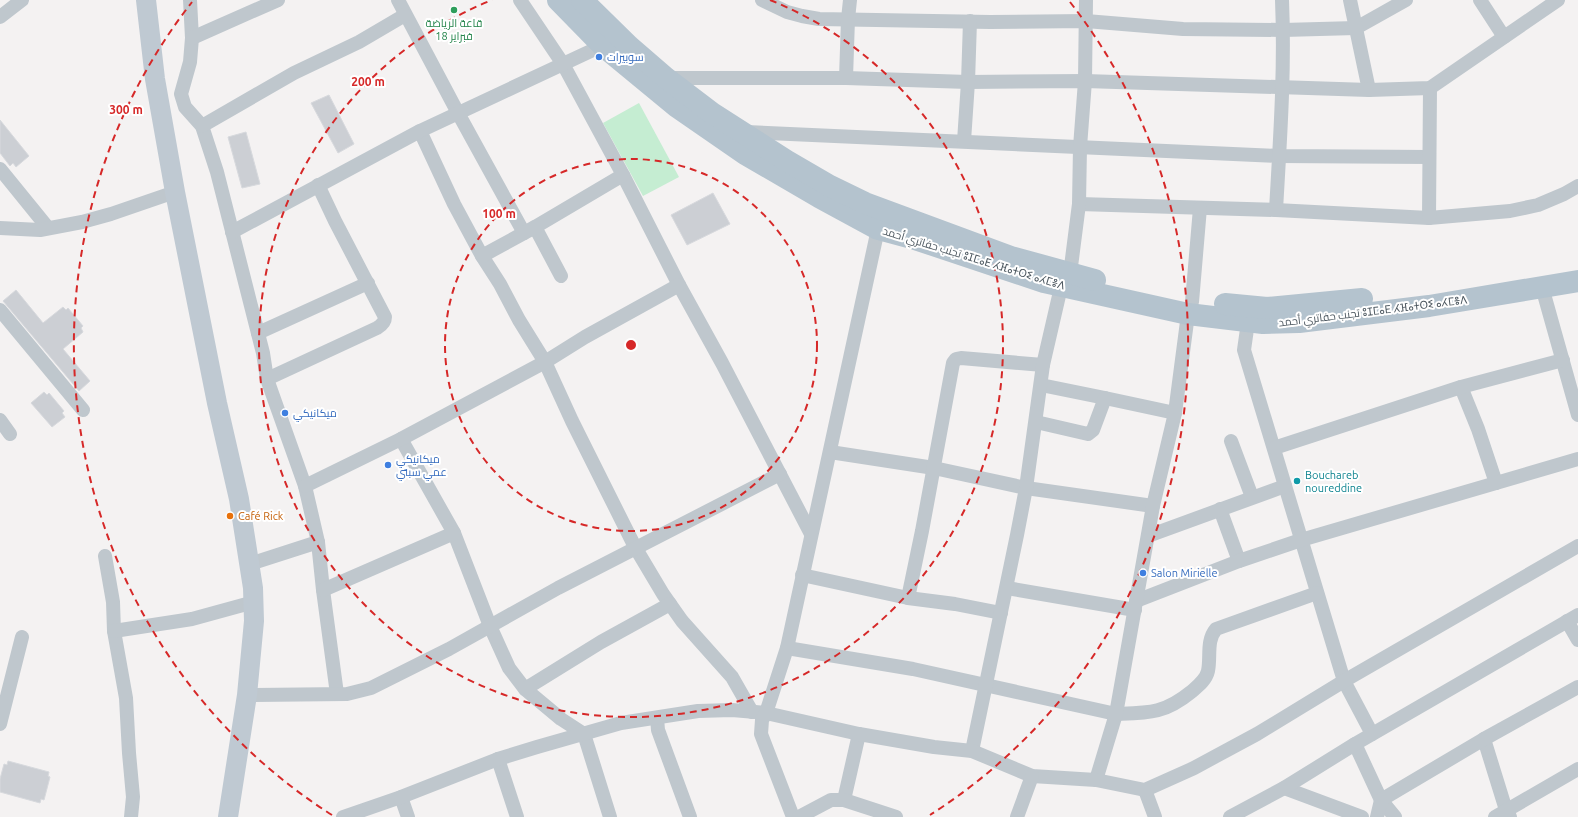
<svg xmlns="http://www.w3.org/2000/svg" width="1578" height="817" font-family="Ubuntu,Cairo,'Noto Sans Tifinagh',sans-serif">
<rect width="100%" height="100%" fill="#f4f2f2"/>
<!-- green -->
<path fill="#c5edd2" d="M639,103L679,177L643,196L603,123Z"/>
<!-- building -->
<g fill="#cccfd4" stroke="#d7d9dd">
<path d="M329,95L354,144L338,153L311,103Z"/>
<path d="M0,120L29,156L16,167L13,163L10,166L0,153Z"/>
<path d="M246,132L260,184L242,188L228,137Z"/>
<path d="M713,193L730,224L687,245L671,215Z"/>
<path d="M16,290L43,323L63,307L66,310L68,308L83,326L81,328L83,332L63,349L90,381L79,391L3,301Z"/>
<path d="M44,392L47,395L49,393L64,411L62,413L65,417L52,427L31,403Z"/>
<path d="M8,761L49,772L48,776L50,777L44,800L41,799L40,803L0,792V779L4,764L7,765Z"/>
</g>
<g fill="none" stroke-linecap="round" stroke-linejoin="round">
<!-- street -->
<g stroke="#bfc7cd" stroke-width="14">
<path d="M190,0L192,38L190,62L181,94L185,107L202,126L217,172L263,353L267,379L305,486L318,542L323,590L337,694"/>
<path d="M398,0L458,113L524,233"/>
<path d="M520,0L563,64L623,175L679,285L722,363L811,534"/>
<path d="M762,0L787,12L802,16L819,19L990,22L1086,21L1183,29L1283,30L1356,28L1406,0"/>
<path d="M1350,0L1369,90"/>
<path d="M1480,0L1504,37"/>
<path d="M0,17L22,0"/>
<path d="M192,38L278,0"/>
<path d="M666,78H846L968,82L1085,81L1369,90L1430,88L1558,0"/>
<path d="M846,78L848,19L850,0"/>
<path d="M202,126L294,73L359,42L405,15"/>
<path d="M420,131L454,204L482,256L500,284L519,320L545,362L572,421L635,547L663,594L682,621L732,677L752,712"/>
<path d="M746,132L1279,156L1429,157"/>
<path d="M964,141L968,82L970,21"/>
<path d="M0,169L48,228"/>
<path d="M1079,204L1276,210L1429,218L1510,211L1538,205L1564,194L1578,186"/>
<path d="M1276,210C1280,140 1285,70 1282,0"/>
<path d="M1429,218L1430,88"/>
<path d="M535,227L561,276"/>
<path d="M0,228L40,230L82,222L111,214L175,192"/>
<path d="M232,232L420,131L608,43"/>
<path d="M482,256L535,227L623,175"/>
<path d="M1069,282L1079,204L1080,147L1085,81L1086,0"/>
<path d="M1542,287L1578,415"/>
<path d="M1192,302L1200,208"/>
<path d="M0,310L83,410"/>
<path d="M1248,322L1244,350L1344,681L1372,734"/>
<path d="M258,333L368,283"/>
<path d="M267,379L377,328C382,325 385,322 385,317L335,221L318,185"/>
<path d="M1041,385L1105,398L1175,413"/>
<path d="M1461,387L1478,429L1496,483"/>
<path d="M0,420L10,434"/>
<path d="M1036,422L1088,434L1093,430L1105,398"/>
<path d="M401,439L454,533L490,626L509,668L525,689L561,719L584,734L610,817"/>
<path d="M1231,441L1252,497"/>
<path d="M1274,448L1461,387L1563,360"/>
<path d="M830,452L934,468L1026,488L1153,506"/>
<path d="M305,486L401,439L545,362L585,337L679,285"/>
<path d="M1220,509L1239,561"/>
<path d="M1148,536L1285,486"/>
<path d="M105,556L113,602L114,631L126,698L129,753L133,797L131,817"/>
<path d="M250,564L318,542"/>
<path d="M802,575L908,598L955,604L1001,613"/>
<path d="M1007,588L1135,610"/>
<path d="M323,590L454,533"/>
<path d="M908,598L922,531L953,363L956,359L961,358L1043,365"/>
<path d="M1136,601L1239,561L1301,540L1578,459"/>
<path d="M1567,621L1578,640"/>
<path d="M114,631L192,619L254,602"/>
<path d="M787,648L913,669L1116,714C1148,713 1164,714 1191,692C1198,686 1206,680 1208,671C1211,657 1206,641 1216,629L1317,593"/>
<path d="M525,689L601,642L670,604"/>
<path d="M247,695L347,694L371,688L449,649L558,588L780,474"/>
<path d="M657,718L658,730L690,817"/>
<path d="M0,724L22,637"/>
<path d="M1484,739L1506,810L1510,817"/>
<path d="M1355,744L1381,800L1395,817"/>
<path d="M972,751L1017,535L1026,488L1043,365L1061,287"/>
<path d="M498,759L517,817"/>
<path d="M1096,780L1116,714L1153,506L1175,413L1188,314"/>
<path d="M1284,788L1362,817"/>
<path d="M1145,790L1155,817"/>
<path d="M401,797L408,817"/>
<path d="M844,800L859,734"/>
<path d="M343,817L401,797L498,759L537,747L621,723L698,711L732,710L766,713L859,734L934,747L972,751L1032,776L1096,780L1145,790L1194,768L1257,734L1344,681L1578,546"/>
<path d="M793,817L761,734L762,720L766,713L787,648L878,229"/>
<path d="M799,817L831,800H844L896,817"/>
<path d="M1017,817L1032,776"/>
<path d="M1230,817L1284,788L1355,744L1578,615"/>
<path d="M1377,817L1381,800L1484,739L1578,687"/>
<path d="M1495,817L1578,769"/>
</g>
<!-- secondary -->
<path stroke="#bfc9d2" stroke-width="20" d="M146,0L155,79L175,192L217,403L239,499L253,588L254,621L247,695L228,817"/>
<!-- primary -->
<g stroke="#b4c3ce" stroke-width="22">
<path d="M558,0L603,46L677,107L745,154L819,197L878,229L915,239L1044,282L1188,314L1263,323L1299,322L1429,306L1578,281"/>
<path d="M582,0L629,46L666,78L712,113L787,161L830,186L865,203L1011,257L1095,280"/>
<path d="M1225,304L1267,308L1362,299"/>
</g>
</g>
<!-- distance rings -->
<g fill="none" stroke="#d62828" stroke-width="2" stroke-dasharray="7 5">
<circle cx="631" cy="345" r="186"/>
<path d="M770 0A372 372 0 1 1 492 0"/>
<path d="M332 815A557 557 0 0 1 192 2M1070 2A557 557 0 0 1 930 815"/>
</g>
<!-- markers -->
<circle fill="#2e9e5b" stroke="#fff" stroke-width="1.5" cx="454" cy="10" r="4"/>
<g fill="#3f7fe0" stroke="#fff" stroke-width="1.5">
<circle cx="599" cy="57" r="4"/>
<circle cx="285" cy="413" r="4"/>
<circle cx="388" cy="465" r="4"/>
<circle cx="1143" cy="573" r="4"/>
</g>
<circle fill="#0f9aa8" stroke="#fff" stroke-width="1.5" cx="1297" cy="481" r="4"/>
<circle fill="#e8710a" stroke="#fff" stroke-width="1.5" cx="230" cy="516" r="4"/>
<g text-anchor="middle" stroke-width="4" stroke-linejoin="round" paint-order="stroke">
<!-- leisure labels -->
<g font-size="11" fill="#27864d" stroke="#fff">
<text x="454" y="27">قاعة الرياضة<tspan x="454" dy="13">18 فبراير</tspan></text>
</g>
<!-- shop labels -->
<g font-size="11" fill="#366cbe" stroke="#fff" text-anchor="start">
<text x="607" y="61">سوبيرات</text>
<text x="293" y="417">ميكانيكي</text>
<text x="396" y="463">ميكانيكي<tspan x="396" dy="13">عمي سبتي</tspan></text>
<text x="1151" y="577">Salon Mirielle</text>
</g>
<!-- street labels -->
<g font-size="11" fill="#4b565e" stroke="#fff">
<text transform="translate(974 258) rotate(17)" y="4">تجنب حفاتري أحمد ⵓⵊⵎⴰⴹ ⵃⴼⴰⵜⵔⵉ ⴰⵃⵎⴻⴷ</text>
<text transform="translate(1373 311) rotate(-7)" y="4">تجنب حفاتري أحمد ⵓⵊⵎⴰⴹ ⵃⴼⴰⵜⵔⵉ ⴰⵃⵎⴻⴷ</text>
</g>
<!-- culture labels -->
<g font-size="11" fill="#0d838f" stroke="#fff" text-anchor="start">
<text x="1305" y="479">Bouchareb<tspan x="1305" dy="13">noureddine</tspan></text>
</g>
<!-- food labels -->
<g font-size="11" fill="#c56008" stroke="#fff" text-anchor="start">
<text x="238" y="520">Café Rick</text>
</g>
</g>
<circle cx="631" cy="345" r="6" fill="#d62828" stroke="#fff" stroke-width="2"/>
<g font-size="12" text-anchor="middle" font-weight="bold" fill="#d62828" stroke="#fff" stroke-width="4" stroke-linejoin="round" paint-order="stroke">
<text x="368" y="86">200 m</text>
<text x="126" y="114">300 m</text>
<text x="499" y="218">100 m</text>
</g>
</svg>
